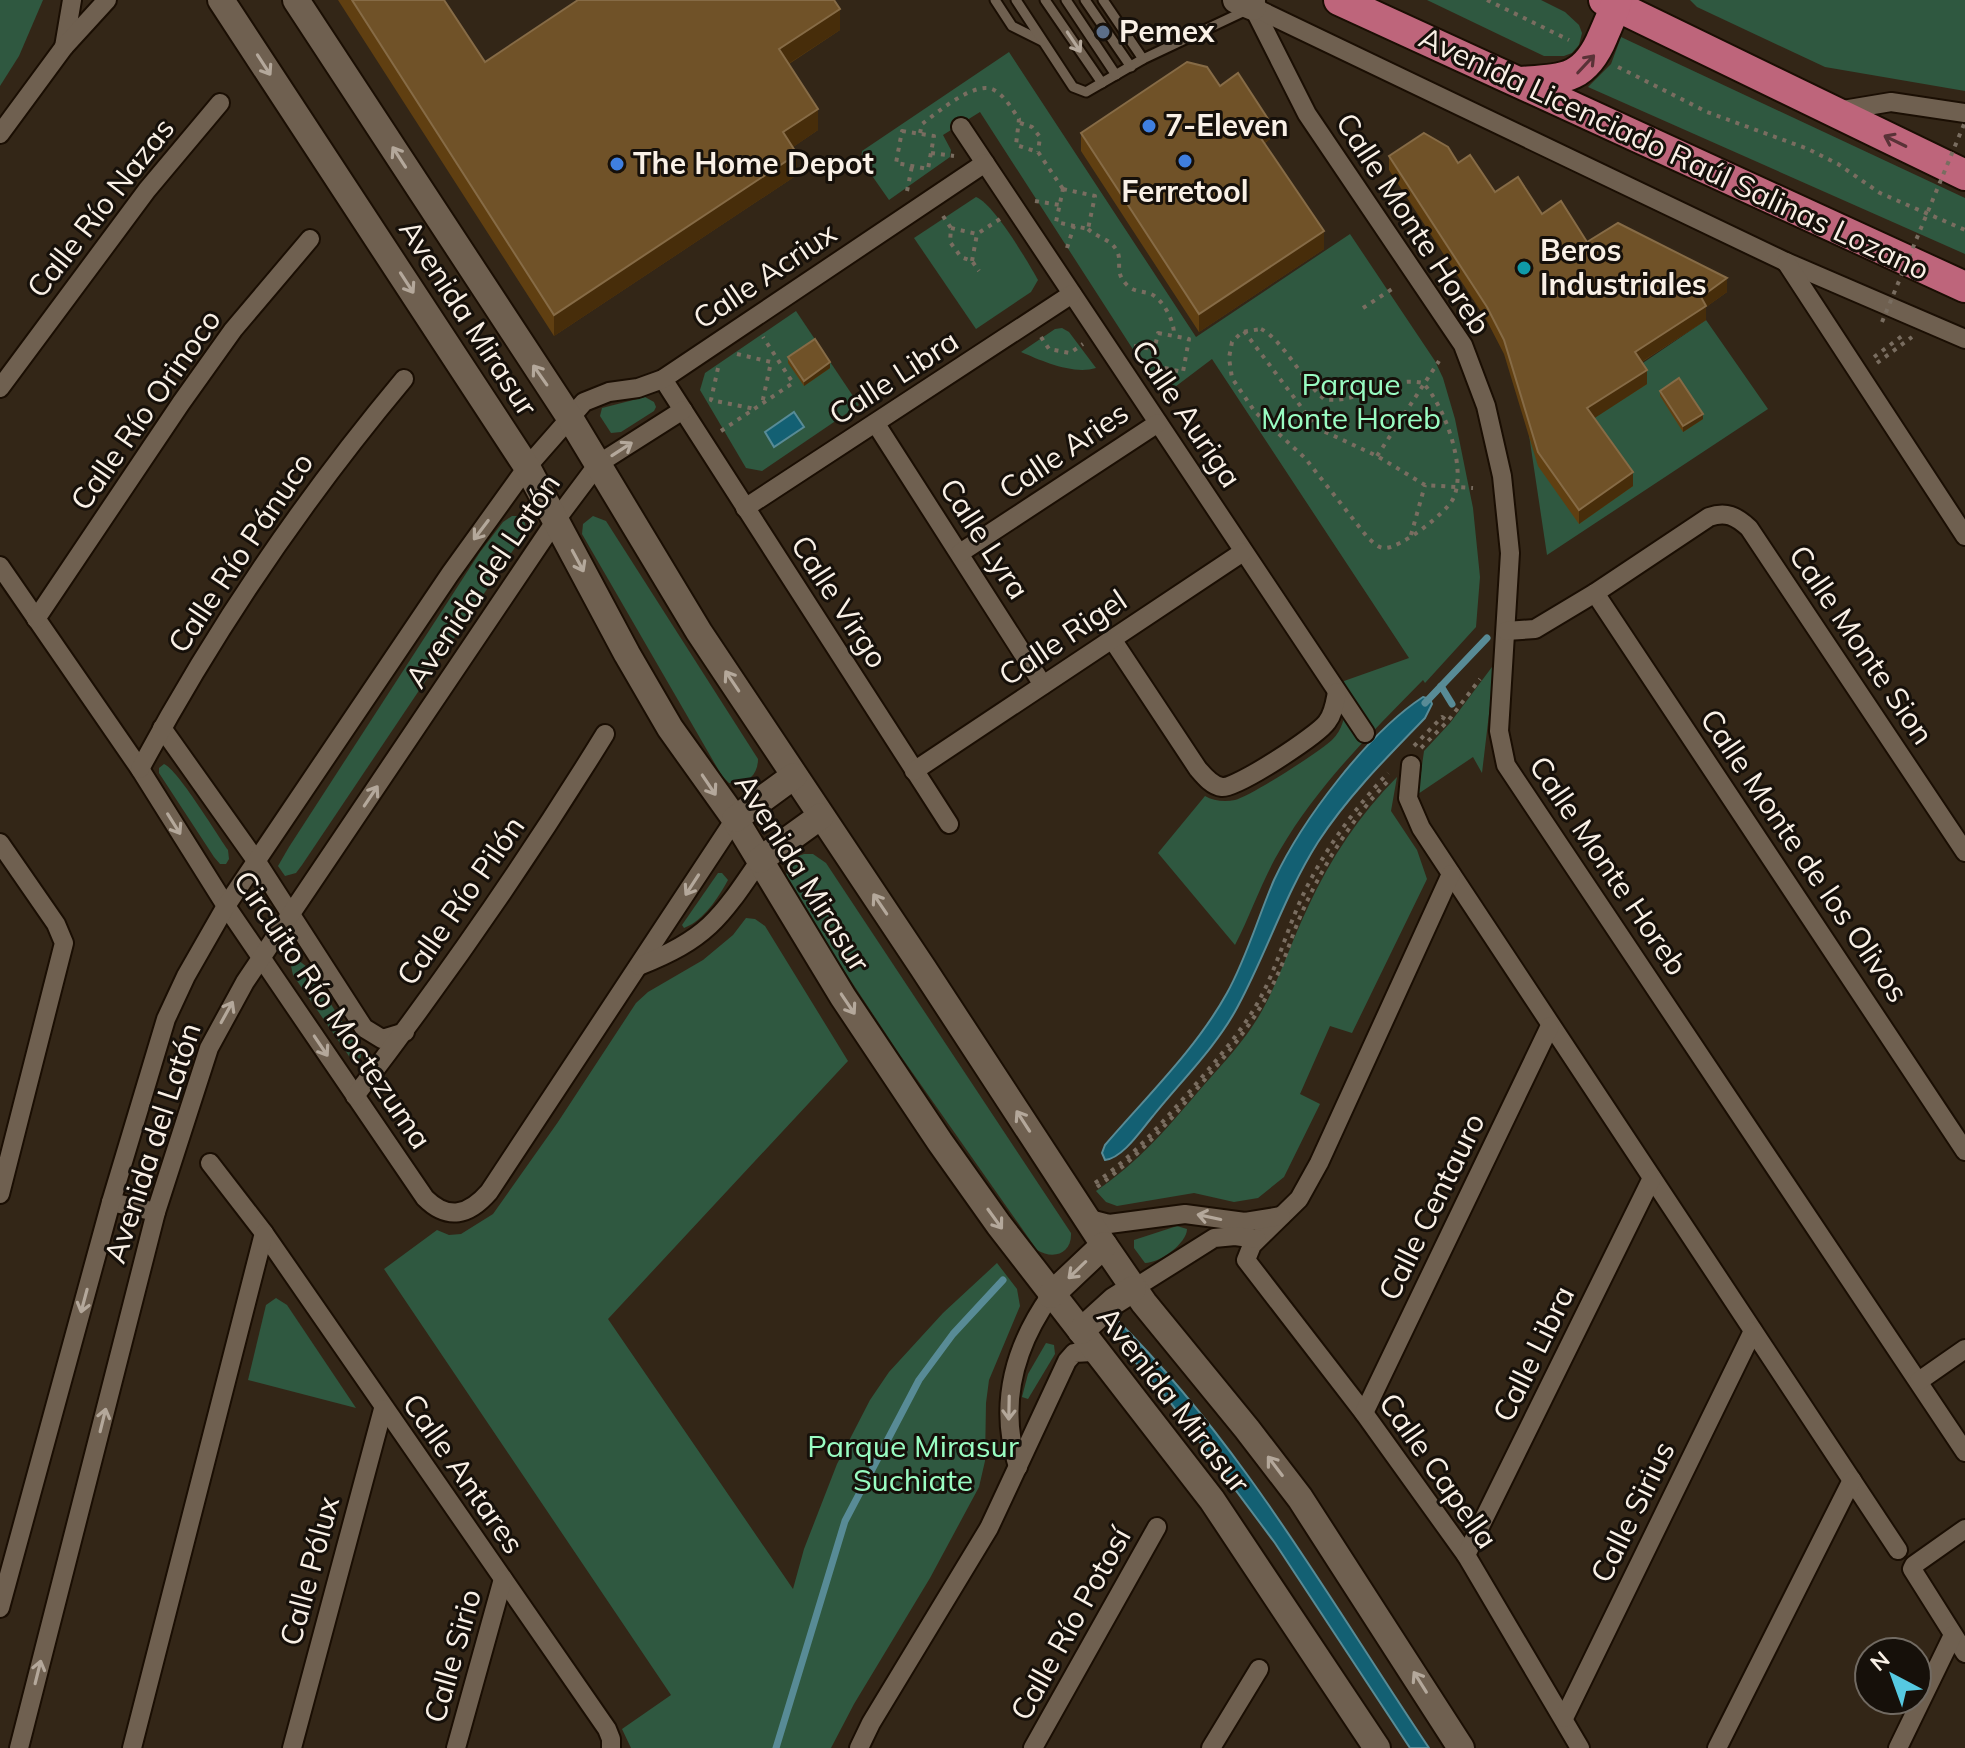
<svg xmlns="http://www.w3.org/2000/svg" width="1965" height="1748" font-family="Mulish,sans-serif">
<rect width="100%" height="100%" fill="#332617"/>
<!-- green -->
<g fill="#2f5840">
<path d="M0,0H43L19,56L0,86Z"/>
<path d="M1427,0H1541L1565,12L1579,25L1582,33L1579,45L1572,53L1564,56H1544Z"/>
<path d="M1690,0H1965V91L1825,67L1697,7Z"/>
<path d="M1621,37L1965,198V254L1588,87L1611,64Z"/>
<path d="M1009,52L1196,337L1350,234L1435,361L1443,378L1455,419L1473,508L1480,577L1476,627L1425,683L1423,680C1371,733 1318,785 1280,850C1262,880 1251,914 1235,945L1158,853L1205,796C1213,801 1225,802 1235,800C1249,797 1321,751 1332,740C1348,725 1346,701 1344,681L1409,658L1212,359L1163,396L980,112L943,135L951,150L950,157L889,200L861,160L862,151Z"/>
<path d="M976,197C994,204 1028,262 1038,280L1031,292L976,329L914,238Z"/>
<path d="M796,311L859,405L762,471L746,468L700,390L705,373Z"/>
<path d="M1706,320L1768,409L1547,555L1529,435L1565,416Z"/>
<path d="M1062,328L1069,332L1096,368C1073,375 1042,361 1021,352L1055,329Z"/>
<path d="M645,397L654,402L656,407L654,411L621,432L611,433L600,416L602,408Z"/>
<path d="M512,516H519C526,522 527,526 524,534L302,865L296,873L285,876L278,866L289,847L480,552L503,522Z"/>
<path d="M593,516L606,521L758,759C758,776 746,785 729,783L722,776L582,534L583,524Z"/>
<path d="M1495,663L1482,773L1473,757L1418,794L1424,751L1450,723Z"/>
<path d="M164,764C178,770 216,833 228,850L229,859L226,864H220L214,857L159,773V768Z"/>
<path d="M1397,777L1391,811L1417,850L1427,879L1352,1033L1330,1026L1300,1094L1320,1104L1284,1177L1258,1198L1234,1202L1194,1193L1117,1206L1106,1202L1096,1191C1141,1160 1169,1126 1204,1085C1225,1061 1249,1036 1264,1007C1281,975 1292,940 1308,907C1330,859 1360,814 1397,777Z"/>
<path d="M804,854H813L826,863L1071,1233C1072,1254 1053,1260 1037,1250L900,1055L788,886C783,870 789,859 804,854Z"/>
<path d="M718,873H722L728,880C718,898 704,920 684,928L682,925Z"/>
<path d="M746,918L755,919L765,926L848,1061L608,1319L793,1589L804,1549L837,1464L870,1400L889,1372L943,1313L997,1263L1017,1289L1020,1306L989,1380L986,1403L985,1461L979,1487L930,1578L854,1704L831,1748H631L622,1729L671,1695L384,1269L437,1230L449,1235L461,1234L493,1214L558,1122L636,1003L648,992L703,960L733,935Z"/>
<path d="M298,960L307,967L361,1051V1057L357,1061L351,1059L293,975L291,966Z"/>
<path d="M1177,1226L1187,1229C1187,1243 1160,1263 1145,1263L1134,1248V1240Z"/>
<path d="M276,1298L287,1305L356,1408L248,1380L266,1305Z"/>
<path d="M1046,1343L1054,1345L1055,1354L1028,1399L1022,1397L1028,1374Z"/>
</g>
<!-- water -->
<g fill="#136073" stroke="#588b96" stroke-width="2">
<path d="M794,412L804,427L774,447L765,432Z"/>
<path d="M1423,697L1430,699L1432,704L1425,718C1387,757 1348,796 1318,842C1285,894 1267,952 1238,1006C1217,1046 1181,1081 1153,1116C1141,1130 1123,1158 1105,1160L1102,1153L1105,1145C1147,1096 1196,1049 1227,993C1247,957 1258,917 1274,880C1302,820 1368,733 1423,697Z"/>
<path d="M1116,1319C1243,1445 1330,1601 1429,1748H1410L1275,1543L1167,1398L1130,1356L1109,1325Z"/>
</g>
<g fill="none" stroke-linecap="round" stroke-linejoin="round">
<!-- stream -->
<g stroke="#588b96" stroke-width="7">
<path d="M1441,686L1452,704"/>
<path d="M1425,703L1487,638"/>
<path d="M776,1748L845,1521L919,1380L953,1334L1003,1280"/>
</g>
<!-- lane casing -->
<g stroke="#1a0e03" stroke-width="13">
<g id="lane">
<path d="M995,0L1012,26L1042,41"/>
<path d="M1016,0L1073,87L1086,92L1143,59L1249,9"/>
<path d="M1045,0L1102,83"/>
<path d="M1066,0L1116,75"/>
<path d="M1085,0L1131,67"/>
<path d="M1103,0L1143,59"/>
</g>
</g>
<!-- street casing -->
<g stroke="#1a0e03" stroke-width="22">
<g id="street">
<path d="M1256,0L1253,7L1307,114L1463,345L1486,406L1502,476L1510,553L1499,731L1506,765L1965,1452"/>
<path d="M1253,7L1786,262L1965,339"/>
<path d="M64,47L72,0"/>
<path d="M1837,111L1891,102L1965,113"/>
<path d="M961,127L1365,733"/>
<path d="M0,134L64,47L107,0"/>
<path d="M1786,262L1965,536"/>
<path d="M663,379L949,824"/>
<path d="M0,388L147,190L220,103"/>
<path d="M876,424L1043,685"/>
<path d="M745,508L1072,294"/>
<path d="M960,553L1158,423"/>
<path d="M0,566L140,769L226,906L425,1198C448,1221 469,1215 489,1192L735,819"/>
<path d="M1595,593L1965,1151"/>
<path d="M36,619L181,403L233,330L310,239"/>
<path d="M1506,631L1535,629L1595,593L1709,517C1726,511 1736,516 1749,528L1965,852"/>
<path d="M1112,639L1198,769C1204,776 1212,786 1222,787C1236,789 1318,735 1327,722C1334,713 1335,702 1337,692"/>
<path d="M162,728L257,862L364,1028L382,1039L405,1032"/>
<path d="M1411,765L1408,798L1421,828L1898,1550"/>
<path d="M140,769C215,629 302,501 404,379"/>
<path d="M914,771L1243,552"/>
<path d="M0,843L56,924L64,943L0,1194"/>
<path d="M1451,874L1319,1163L1299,1199L1252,1245L1246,1260L1364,1413L1466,1555L1580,1748"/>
<path d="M639,966C707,939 720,919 760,860"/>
<path d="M355,1096C445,979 528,859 605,734"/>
<path d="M210,1163L264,1233L607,1729L611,1739V1748"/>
<path d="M111,1202L156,1212"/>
<path d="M1086,1218L1109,1224L1185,1214L1245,1222L1281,1216"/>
<path d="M1133,1289L1214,1238L1235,1236L1257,1239"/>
<path d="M1919,1381L1965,1349"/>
<path d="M1364,1413L1550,1026"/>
<path d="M1018,1467C998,1404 1014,1347 1051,1295"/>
<path d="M1965,1529L1914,1565L1912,1569L1965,1653"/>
<path d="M1466,1555L1652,1178"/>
<path d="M0,1608L111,1202L166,1019L186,976L226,906L450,574L527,467L584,402L609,392L638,388L663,379L985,163"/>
<path d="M1564,1718L1753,1331"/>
<path d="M19,1748L156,1212L209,1048L245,982L556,520L598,464L683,410"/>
<path d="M132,1748L264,1233"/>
<path d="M292,1748L383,1409"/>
<path d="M456,1748L503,1579"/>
<path d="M859,1748L871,1723L989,1528L1067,1361L1074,1353L1092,1352L1099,1355"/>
<path d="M1033,1748L1157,1527"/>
<path d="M1211,1748L1259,1669"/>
<path d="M1717,1748L1852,1480"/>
<path d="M1898,1748L1953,1635"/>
</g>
</g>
<!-- secondary casing -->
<g stroke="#1a0e03" stroke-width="30">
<g id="secondary">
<path d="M221,0L527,467L627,654L670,728L735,819L843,997L940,1142L999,1225L1212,1500L1377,1748"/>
<path d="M296,0L570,418L699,632L923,968L1104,1245L1144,1303L1247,1429L1300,1498L1461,1748"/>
<path d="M1236,0L1253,7"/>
<path d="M735,819L794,776"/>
<path d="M760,860L821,816"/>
<path d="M1051,1295L1104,1245"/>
<path d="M1081,1331L1114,1301L1133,1289"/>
</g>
</g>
<!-- primary casing -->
<g stroke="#1a0e03" stroke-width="34">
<g id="primary">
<path d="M1339,0L1965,287"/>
<path d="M1604,0L1965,175"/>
<path d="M1521,82C1563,79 1585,80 1603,36C1608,24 1614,12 1617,0"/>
</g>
</g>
<!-- path -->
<g stroke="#796d60" stroke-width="4" stroke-dasharray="4 6" stroke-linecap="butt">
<path d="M1487,0L1569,40"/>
<path d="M1618,67L1707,112L1808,149L1838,164L1880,193L1965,230"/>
<path d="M1020,123L1032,127L1040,137L1038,152"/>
<path d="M902,131L934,136L928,169L896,163Z"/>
<path d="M920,133L922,124C938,112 975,80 994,90C1004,95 1012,109 1019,119L1016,145L1038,152L1063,189"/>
<path d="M931,153L954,156"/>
<path d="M1063,189L1095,196L1088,229L1056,222Z"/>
<path d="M907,191L912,166"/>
<path d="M1035,201L1060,205"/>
<path d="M943,216L951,228L950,242L961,257L972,261L979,271"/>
<path d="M951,228L977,234L1000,219"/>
<path d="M1088,229C1097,238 1110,238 1117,251C1123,263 1113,272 1128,286C1134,292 1144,291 1151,294C1164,300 1175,323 1174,336"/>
<path d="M1067,248L1074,226"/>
<path d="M972,261L977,234"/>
<path d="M1363,308L1392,289"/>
<path d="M1261,329C1283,340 1302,380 1324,399C1358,405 1389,375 1423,383C1444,405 1468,469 1453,499C1446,513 1400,549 1384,548C1378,548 1373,542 1368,538L1305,458L1255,412L1232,378L1229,358L1232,342L1242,332Z"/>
<path d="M1244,331L1317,428L1377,456L1425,485L1473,488"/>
<path d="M1158,333L1189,339L1183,372L1151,365Z"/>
<path d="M1041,337L1049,349L1070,353L1083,344"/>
<path d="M1134,346L1153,349"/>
<path d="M737,354L771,362L762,404"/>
<path d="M1874,357L1902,336"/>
<path d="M1877,363L1912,337"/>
<path d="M718,368L711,400L755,409"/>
<path d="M1162,390L1167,368"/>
<path d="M721,431L793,383L763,337"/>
<path d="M1377,456L1439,361"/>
<path d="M1411,535L1425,485"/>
<path d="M1414,746L1442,717L1448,721"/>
<path d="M1421,748L1448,721L1480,679"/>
<path d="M1095,1183C1133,1157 1160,1125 1190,1091C1214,1063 1239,1035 1257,1004C1276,971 1286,932 1302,897C1323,852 1354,809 1388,773"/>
<path d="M1097,1187C1139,1156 1168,1123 1201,1084C1229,1052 1257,1019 1275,980C1285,960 1291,938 1300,917C1321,868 1352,818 1389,780"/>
</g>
<!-- lane -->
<use href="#lane" stroke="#6f6050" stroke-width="9"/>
<!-- street -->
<use href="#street" stroke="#6f6050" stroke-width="18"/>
<!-- secondary -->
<use href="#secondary" stroke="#6f6050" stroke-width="26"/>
<!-- primary -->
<use href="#primary" stroke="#be657b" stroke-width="30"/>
<!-- path-bridge -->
<path stroke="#796d60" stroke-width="4" stroke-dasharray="4 6" stroke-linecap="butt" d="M1882,322L1965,122"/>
</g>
<!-- wall -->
<g fill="#603f11">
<path d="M338,0H444L485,62L840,30L789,64L818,130L793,147L797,175L554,336Z"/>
<path d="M1220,86L1270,139L1265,143L1324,249L1199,332L1081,151V133Z"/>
<path d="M1389,156L1458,163L1495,192L1542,214L1587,242L1727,292L1706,307V320L1642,362L1647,384L1594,418L1633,486L1579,524L1538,466L1504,354L1487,321L1389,170Z"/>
<path d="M788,357L830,368L804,386L788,363Z"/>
<path d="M1660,391L1703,419L1683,432L1660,396Z"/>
</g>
<!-- shaded-wall -->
<g fill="#472d0a">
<path d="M840,9V30L779,70V49Z"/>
<path d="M818,109V130L783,154V132Z"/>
<path d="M1270,122V139L1256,148V131Z"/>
<path d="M797,154V175L554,336V315Z"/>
<path d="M1324,231V249L1199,332V314Z"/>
<path d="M1727,278V292L1706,307V320L1635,366V352L1701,297Z"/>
<path d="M830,362V368L804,386V381Z"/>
<path d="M1647,370V384L1587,423V408Z"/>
<path d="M1703,414V419L1683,432V426Z"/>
<path d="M1633,472V486L1579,524V510Z"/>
</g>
<!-- building -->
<g fill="#705228" stroke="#866b46" stroke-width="2">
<path d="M352,0H444L485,62L578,0H834L840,9L779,49L818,109L783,132L797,154L554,315Z"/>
<path d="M1187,62L1207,67L1220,86L1238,73L1270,122L1256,131L1324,231L1199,314L1081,133Z"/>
<path d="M1424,133L1448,147L1458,163L1470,155L1495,192L1518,177L1542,214L1561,201L1587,242L1618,223L1727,278L1701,297L1706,306L1635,352L1647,370L1587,408L1633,472L1579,510L1538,452L1504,340L1487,307L1389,156Z"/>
<path d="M815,339L830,362L804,381L788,357Z"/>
<path d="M1679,378L1703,414L1683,426L1660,391Z"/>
</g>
<!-- one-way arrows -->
<defs><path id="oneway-shaft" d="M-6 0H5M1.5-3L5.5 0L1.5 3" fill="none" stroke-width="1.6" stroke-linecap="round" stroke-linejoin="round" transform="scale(2)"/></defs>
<g stroke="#b4a89b">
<use href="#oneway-shaft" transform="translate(1074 42) rotate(56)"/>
<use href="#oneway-shaft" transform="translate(264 65) rotate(57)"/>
<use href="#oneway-shaft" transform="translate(399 157) rotate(-123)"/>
<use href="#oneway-shaft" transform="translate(407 283) rotate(57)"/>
<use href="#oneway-shaft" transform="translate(540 375) rotate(-125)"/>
<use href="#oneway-shaft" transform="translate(622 449) rotate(-33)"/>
<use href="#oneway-shaft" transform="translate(481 530) rotate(127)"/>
<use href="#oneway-shaft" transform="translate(578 561) rotate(62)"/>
<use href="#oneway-shaft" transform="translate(732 681) rotate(-124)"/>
<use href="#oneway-shaft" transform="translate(709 785) rotate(56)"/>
<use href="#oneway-shaft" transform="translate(371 796) rotate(-56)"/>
<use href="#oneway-shaft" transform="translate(174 824) rotate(58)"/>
<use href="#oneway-shaft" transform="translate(692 885) rotate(123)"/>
<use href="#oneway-shaft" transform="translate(880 904) rotate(-124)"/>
<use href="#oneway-shaft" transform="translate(848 1004) rotate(56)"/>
<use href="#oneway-shaft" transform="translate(227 1012) rotate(-61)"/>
<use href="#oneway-shaft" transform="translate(321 1046) rotate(56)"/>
<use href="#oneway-shaft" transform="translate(1023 1121) rotate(-123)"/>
<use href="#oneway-shaft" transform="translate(1209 1217) rotate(-168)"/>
<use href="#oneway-shaft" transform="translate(995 1219) rotate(54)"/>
<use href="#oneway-shaft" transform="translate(1077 1270) rotate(136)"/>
<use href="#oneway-shaft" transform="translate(84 1301) rotate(105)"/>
<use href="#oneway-shaft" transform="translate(1009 1408) rotate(91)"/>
<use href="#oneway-shaft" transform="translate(103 1420) rotate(-76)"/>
<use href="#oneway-shaft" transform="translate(1275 1466) rotate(-127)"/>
<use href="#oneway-shaft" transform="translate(38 1672) rotate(-76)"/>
<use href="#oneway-shaft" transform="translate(1420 1682) rotate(-122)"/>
</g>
<g stroke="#593237">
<use href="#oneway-shaft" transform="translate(1586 64) rotate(-47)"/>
<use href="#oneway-shaft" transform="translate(1895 141) rotate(-154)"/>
</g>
<!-- markers -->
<circle fill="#5c6f8a" stroke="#16100a" stroke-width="3" cx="1103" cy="32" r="8"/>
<g fill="#3f7fe0" stroke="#16100a" stroke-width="3">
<circle cx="1149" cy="126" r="8"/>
<circle cx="1185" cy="161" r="8"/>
<circle cx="617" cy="164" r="8"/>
</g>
<circle fill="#0f9aa8" stroke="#16100a" stroke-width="3" cx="1524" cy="268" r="8"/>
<g text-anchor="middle" stroke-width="6" stroke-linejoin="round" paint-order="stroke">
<!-- poi labels -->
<g font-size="30" font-weight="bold" fill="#f9f0e6" stroke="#16100a" text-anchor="start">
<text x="1119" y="42">Pemex</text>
<text x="1165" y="136">7-Eleven</text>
<text x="633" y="174">The Home Depot</text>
<text x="1185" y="202" text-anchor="middle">Ferretool</text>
<text x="1540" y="261">Beros<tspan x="1540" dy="34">Industriales</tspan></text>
</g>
<!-- street labels -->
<g font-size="30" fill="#f9f0e6" stroke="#16100a">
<text transform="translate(1674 154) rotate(25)" y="10">Avenida Licenciado Raúl Salinas Lozano</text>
<text transform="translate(101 208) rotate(-52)" y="10">Calle Río Nazas</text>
<text transform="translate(1413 224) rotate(57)" y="10">Calle Monte Horeb</text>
<text transform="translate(765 276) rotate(-34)" y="10">Calle Acriux</text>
<text transform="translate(468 318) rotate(57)" y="10">Avenida Mirasur</text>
<text transform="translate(894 378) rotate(-33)" y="10">Calle Libra</text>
<text transform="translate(146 410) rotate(-55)" y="10">Calle Río Orinoco</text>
<text transform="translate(1186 414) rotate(56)" y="10">Calle Auriga</text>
<text transform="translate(1064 451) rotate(-34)" y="10">Calle Aries</text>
<text transform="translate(984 539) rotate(57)" y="10">Calle Lyra</text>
<text transform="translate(241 553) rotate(-56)" y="10">Calle Río Pánuco</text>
<text transform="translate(483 581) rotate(-56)" y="10">Avenida del Latón</text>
<text transform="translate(839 602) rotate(57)" y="10">Calle Virgo</text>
<text transform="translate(1063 638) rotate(-34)" y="10">Calle Rigel</text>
<text transform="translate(1861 645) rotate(56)" y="10">Calle Monte Sion</text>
<text transform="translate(1804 856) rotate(56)" y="10">Calle Monte de los Olivos</text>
<text transform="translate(1608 866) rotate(56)" y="10">Calle Monte Horeb</text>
<text transform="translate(802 873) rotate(58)" y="10">Avenida Mirasur</text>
<text transform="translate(461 901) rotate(-55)" y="10">Calle Río Pilón</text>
<text transform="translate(332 1010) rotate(56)" y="10">Circuito Río Moctezuma</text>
<text transform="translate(153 1143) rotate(-72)" y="10">Avenida del Latón</text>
<text transform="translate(1432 1207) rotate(-64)" y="10">Calle Centauro</text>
<text transform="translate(1534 1354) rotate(-64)" y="10">Calle Libra</text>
<text transform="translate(1173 1400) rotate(52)" y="10">Avenida Mirasur</text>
<text transform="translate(1438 1471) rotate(55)" y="10">Calle Capella</text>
<text transform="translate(463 1474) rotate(55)" y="10">Calle Antares</text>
<text transform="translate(1633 1512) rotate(-64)" y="10">Calle Sirius</text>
<text transform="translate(310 1571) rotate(-75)" y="10">Calle Pólux</text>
<text transform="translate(1071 1624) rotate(-61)" y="10">Calle Río Potosí</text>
<text transform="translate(453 1656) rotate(-74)" y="10">Calle Sirio</text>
</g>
<!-- park labels -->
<g font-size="30" fill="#99fcc2" stroke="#16100a">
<text x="1351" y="395">Parque<tspan x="1351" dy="34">Monte Horeb</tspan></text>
<text x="913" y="1457">Parque Mirasur<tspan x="913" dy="34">Suchiate</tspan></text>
</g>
</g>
<!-- north arrow -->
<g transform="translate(1893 1676) rotate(319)"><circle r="38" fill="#16100a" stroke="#716a62" stroke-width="2"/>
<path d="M0-6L14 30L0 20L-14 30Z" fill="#56c9e1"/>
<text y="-12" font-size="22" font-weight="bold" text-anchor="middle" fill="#f9f0e6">N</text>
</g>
</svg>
